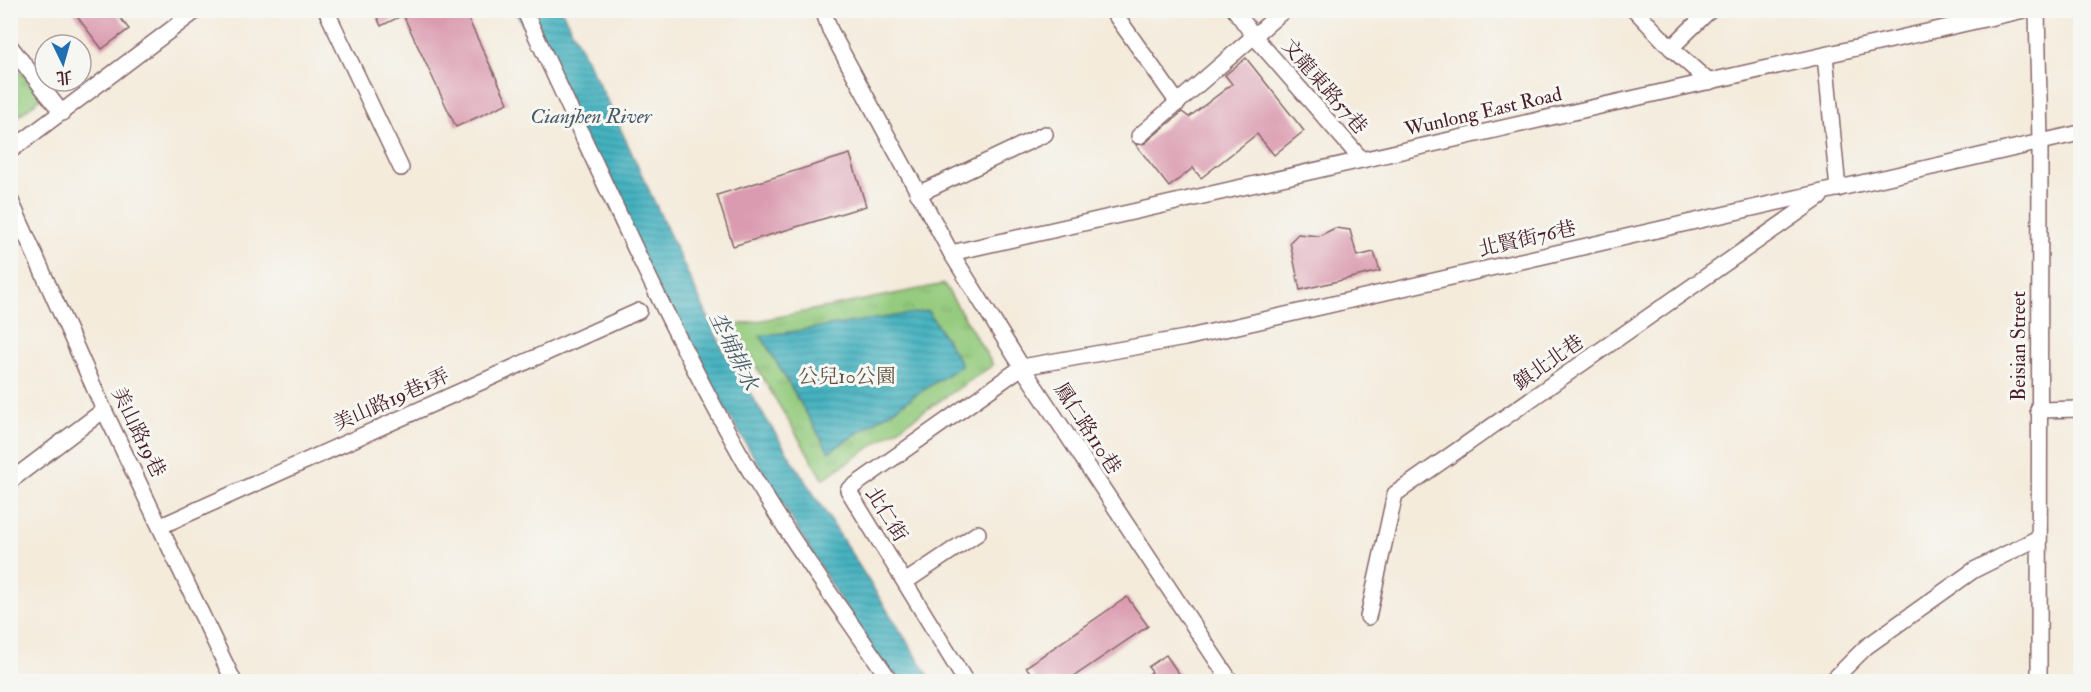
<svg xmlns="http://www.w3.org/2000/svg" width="2091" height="692" font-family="'IM FELL Double Pica','Noto Serif TC',serif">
<defs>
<pattern id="grass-tufts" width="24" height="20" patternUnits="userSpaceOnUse" patternTransform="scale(1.5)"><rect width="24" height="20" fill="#94cb7e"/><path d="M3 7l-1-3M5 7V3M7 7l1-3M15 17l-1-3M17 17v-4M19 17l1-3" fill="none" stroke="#81ae6d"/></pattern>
<pattern id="water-rules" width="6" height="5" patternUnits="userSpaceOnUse" patternTransform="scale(1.5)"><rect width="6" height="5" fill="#44b2c0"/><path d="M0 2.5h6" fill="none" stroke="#3b909c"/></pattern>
</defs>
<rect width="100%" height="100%" fill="#f6f6f2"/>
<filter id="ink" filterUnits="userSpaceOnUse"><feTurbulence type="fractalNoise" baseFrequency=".0167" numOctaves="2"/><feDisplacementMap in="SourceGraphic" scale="12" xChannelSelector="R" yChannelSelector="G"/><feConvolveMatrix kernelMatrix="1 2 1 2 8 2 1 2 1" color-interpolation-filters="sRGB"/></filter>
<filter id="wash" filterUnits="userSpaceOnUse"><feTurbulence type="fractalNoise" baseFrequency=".008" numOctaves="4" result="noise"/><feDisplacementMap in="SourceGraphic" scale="24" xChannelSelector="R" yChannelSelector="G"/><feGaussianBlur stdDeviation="1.35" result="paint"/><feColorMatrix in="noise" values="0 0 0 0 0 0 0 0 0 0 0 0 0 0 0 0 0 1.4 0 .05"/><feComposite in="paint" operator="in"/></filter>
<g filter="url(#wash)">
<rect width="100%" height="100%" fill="#f4ebdb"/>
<!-- grass -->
<g fill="url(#grass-tufts)" stroke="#6f7554" stroke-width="1.5">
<path d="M10,59L42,97L11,122H10Z"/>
<path d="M944,284L993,365L823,479L732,326Z"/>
</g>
<!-- water -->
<g fill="url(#water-rules)" stroke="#476876" stroke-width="1.5">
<path d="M516,11H562L609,104L725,354L932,681H890L878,663L647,279Z"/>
<path d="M928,311L962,365L829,452L761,336Z"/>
</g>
<g id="blocks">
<!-- building -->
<g fill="#da9aaf">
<path d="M72,10H114L129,29L102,49Z"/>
<path d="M374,10H464L508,103L456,127L403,15L381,26Z"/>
<path d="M1246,58L1304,131L1274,155L1257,134L1201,178L1193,168L1169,187L1136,145L1145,143L1182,112L1189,117L1232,84L1225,75Z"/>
<path d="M850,154L866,206L733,246L717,195Z"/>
<path d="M1335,228L1350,230L1357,256L1374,252L1380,271L1300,290L1290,242L1298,234L1319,236Z"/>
<path d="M1127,597L1148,626L1067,681H1037L1026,667Z"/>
<path d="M1166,655L1184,681H1138L1152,672L1148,667Z"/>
</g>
</g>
</g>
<g filter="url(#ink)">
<use href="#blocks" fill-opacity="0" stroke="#866669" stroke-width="1.5"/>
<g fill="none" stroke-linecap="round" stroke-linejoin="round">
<!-- minor casing -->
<g stroke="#866669" stroke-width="18">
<g id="minor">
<path d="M326,10L401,168"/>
<path d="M524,10C595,160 661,314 743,459C787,536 841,608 891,682"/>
<path d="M823,10L830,30L951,253L1022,367L1231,682"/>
<path d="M1112,10L1178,103"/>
<path d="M1235,10L1253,35L1362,160"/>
<path d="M1635,10L1671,48L1709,82"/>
<path d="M2037,10L2040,141L2039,682"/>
<path d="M10,46L62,113"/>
<path d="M1671,48L1710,10"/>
<path d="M1825,55L1838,189"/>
<path d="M1139,136L1284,10"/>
<path d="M10,151L197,10"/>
<path d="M918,194L1045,134"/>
<path d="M10,199L104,410L234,682"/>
<path d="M951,253L2024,10"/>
<path d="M2038,410L2080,409"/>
<path d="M10,481L104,410"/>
<path d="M161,526L639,311"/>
<path d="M905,582L978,533"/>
<path d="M1368,617L1395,494L1820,197"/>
<path d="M858,682L859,681"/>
<path d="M966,682L848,490L1022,367L1185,338L2080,133"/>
<path d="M1831,682L1866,647L1974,570L2038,538"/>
</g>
</g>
<!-- minor -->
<use href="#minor" stroke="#fff" stroke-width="15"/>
</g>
</g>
<g text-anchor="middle" stroke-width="6" stroke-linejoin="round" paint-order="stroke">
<!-- street labels -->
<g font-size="20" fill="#4a1f2b" stroke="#f6f6f2">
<text transform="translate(1325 86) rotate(49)" y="7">文龍東路57巷</text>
<text transform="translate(1483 111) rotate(-13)" y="7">Wunlong East Road</text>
<text transform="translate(1527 238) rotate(-13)" y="7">北賢街76巷</text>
<text transform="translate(2018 346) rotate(-90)" y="7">Beisian Street</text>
<text transform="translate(1548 362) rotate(-35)" y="7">鎮北北巷</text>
<text transform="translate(391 399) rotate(-24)" y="7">美山路19巷1弄</text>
<text transform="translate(1088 428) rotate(57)" y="7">鳳仁路110巷</text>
<text transform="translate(139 432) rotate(64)" y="7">美山路19巷</text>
<text transform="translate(887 514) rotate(58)" y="7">北仁街</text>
</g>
<!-- park labels -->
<g font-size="20" fill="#605344" stroke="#f6f6f2">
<text x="847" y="383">公兒10公園</text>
</g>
<!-- water labels -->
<g font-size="21" font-style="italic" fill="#485a67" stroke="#f6f6f2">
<text x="591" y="123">Cianjhen River</text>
<text transform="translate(734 351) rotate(64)" y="7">坔埔排水</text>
</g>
</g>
<!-- margin -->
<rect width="2091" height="692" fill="none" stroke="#f6f6f2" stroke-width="36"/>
<!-- north arrow -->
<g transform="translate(63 63) rotate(175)"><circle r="28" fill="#f6f6f2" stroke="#b1a0a2" stroke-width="1.5"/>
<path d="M0-4.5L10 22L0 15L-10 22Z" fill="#1f6fb2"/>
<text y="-9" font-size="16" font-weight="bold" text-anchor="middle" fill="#4a1f2b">北</text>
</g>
</svg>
